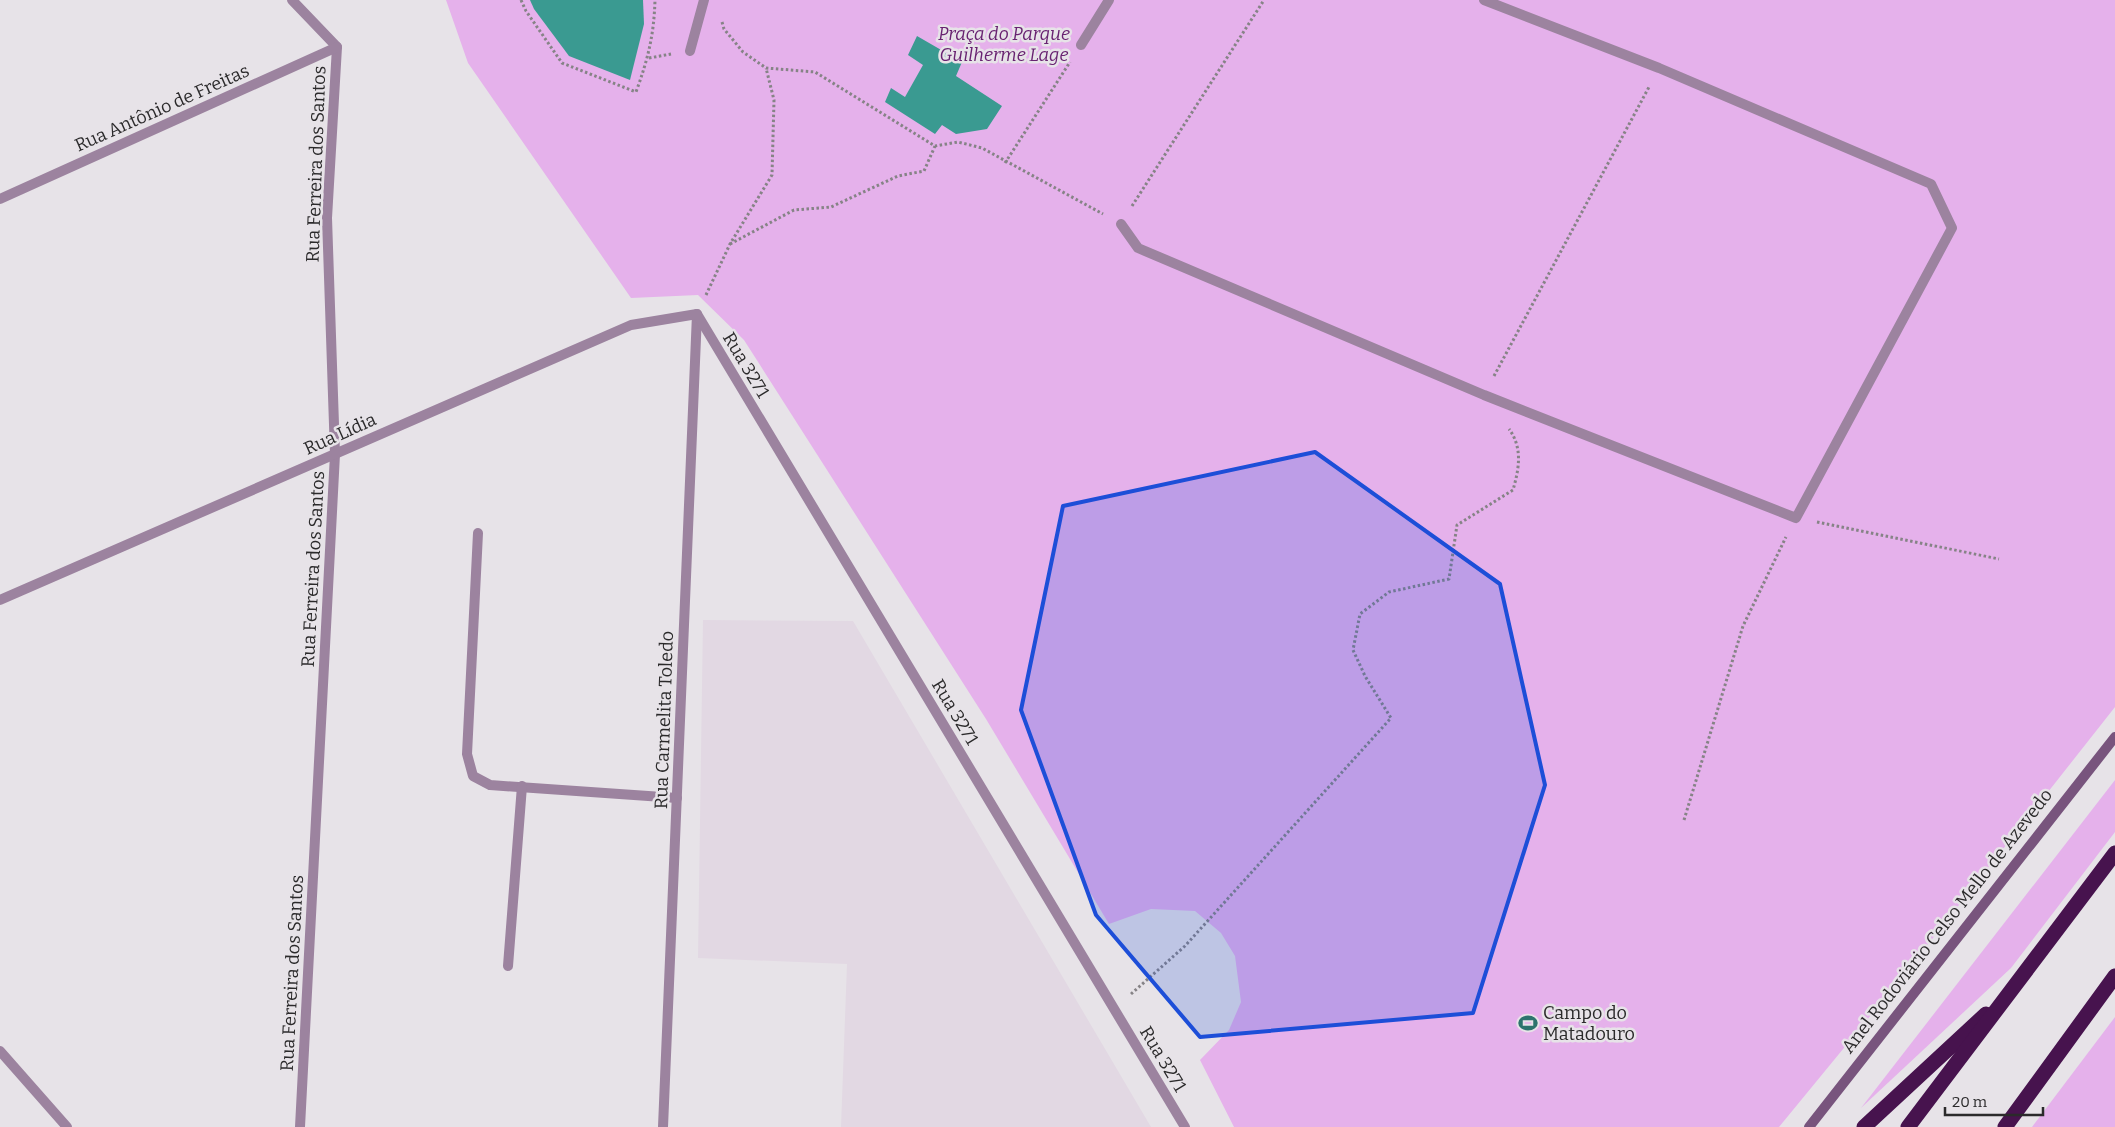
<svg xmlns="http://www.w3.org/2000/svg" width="2115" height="1127" font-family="Bitter,serif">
<rect width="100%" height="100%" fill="#e7e3e8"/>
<!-- built -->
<path fill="#e2d8e3" d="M703,620L853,621L1151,1127H841L847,964L698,958Z"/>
<!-- green -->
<g fill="#e5b1eb">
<path d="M446,0H2115V707L1903,976L1779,1127H1234L1200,1060L1229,1030L1241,1002L1235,956L1221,933L1195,911L1151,909L1109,924L986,719L744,340L698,295L631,298L468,63Z"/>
<path d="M2115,780V832L2011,968L1861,1108Z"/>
<path d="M2115,1017V1127H2032Z"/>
</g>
<!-- water -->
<g fill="#3a9a91">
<path d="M530,0H643L644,24L630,80L569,56L534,9Z"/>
<path d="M917,36L962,62L956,76L1002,106L987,129L956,134L942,125L935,134L885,102L891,88L905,97L923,65L908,55Z"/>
</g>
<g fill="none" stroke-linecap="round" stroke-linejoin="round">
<!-- path -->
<g stroke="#868386" stroke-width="3" stroke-dasharray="2.5 2.5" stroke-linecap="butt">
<path d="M521,0L526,11L562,63L636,92C648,59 654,35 655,0"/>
<path d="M722,22L724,29L743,52L766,68L815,72L935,146L958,142L982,148L1103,214"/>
<path d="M649,58L671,54"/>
<path d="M1005,163L1070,62"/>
<path d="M1132,206L1264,0"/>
<path d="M730,244L794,210L831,207L898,176L924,171L935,146"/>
<path d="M706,295L730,244L772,175L774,100L766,68"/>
<path d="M1494,376L1649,87"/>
<path d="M1817,522L1999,559"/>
<path d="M1684,820L1743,626L1786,537"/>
<path d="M1131,994L1185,946L1391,718L1365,676L1353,650L1360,614L1389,592L1449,579L1457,525L1513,490C1519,469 1523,448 1509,429"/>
</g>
<!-- service -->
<g stroke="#9c839f" stroke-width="10">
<path d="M478,533L467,754L473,776L490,785L677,798"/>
<path d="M508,966L522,786"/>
</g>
<!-- minor -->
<g stroke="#9c839f" stroke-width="10">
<path d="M292,0L337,47L327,218L335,454L300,1127"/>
<path d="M1081,45L1109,0"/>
<path d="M690,51L704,0"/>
<path d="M0,199L337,47"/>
<path d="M1121,224L1138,248L1484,395L1796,518L1952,228L1931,184L1659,68L1484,0"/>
<path d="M0,1051L67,1127"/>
<path d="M663,1127L697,314"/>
</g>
<!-- tertiary -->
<path stroke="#9c839f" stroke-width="10" d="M0,600L631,325L697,314L1185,1127"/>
<!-- secondary -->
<path stroke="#78547d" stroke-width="10" d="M1809,1127L2115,737"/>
<!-- motorway -->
<g stroke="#47134e" stroke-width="15">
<path d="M1864,1127L1986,1014"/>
<path d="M1908,1127L2115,853"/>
<path d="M2005,1127L2115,976"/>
</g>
</g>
<!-- marked area -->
<path fill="#1d4ed8" fill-opacity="0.2" stroke="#1d4ed8" stroke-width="4" stroke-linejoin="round" d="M1315,452L1500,584L1545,785L1473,1013L1200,1037L1096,915L1021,710L1063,506Z"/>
<!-- icons -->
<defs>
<g id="stadium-bare" transform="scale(1.5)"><path d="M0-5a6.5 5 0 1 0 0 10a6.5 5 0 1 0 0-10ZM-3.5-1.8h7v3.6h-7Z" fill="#2c746d" stroke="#e7e3e8" stroke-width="2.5" paint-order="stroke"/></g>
</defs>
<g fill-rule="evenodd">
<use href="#stadium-bare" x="1528" y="1023"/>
</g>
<g text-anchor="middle" stroke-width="5" stroke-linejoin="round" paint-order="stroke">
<!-- park labels -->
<g font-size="18" font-style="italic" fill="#682271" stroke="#e7e3e8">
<text x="1004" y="40">Praça do Parque<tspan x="1004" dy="21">Guilherme Lage</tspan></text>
</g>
<!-- street labels -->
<g font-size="18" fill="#2b2a2b" stroke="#e7e3e8">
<text transform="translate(162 108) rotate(-24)" y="6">Rua Antônio de Freitas</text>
<text transform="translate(316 164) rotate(-88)" y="6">Rua Ferreira dos Santos</text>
<text transform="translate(746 365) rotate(59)" y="6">Rua 3271</text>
<text transform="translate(340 434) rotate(-24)" y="6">Rua Lídia</text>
<text transform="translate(313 569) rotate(-87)" y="6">Rua Ferreira dos Santos</text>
<text transform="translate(955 712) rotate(59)" y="6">Rua 3271</text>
<text transform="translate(664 720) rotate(-88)" y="6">Rua Carmelita Toledo</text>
<text transform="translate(1947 921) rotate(-52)" y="6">Anel Rodoviário Celso Mello de Azevedo</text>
<text transform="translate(292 973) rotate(-87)" y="6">Rua Ferreira dos Santos</text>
<text transform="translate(1163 1059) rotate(59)" y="6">Rua 3271</text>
</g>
<!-- poi labels -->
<g font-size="18" fill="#2b2a2b" stroke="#e7e3e8" text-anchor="start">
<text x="1543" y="1019">Campo do<tspan x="1543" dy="21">Matadouro</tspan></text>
</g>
</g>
<!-- scale -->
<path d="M1945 1107v8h98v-8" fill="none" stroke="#2b2a2b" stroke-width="2.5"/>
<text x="1952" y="1107" font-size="15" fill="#2b2a2b" stroke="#e7e3e8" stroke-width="4" paint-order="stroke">20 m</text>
</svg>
